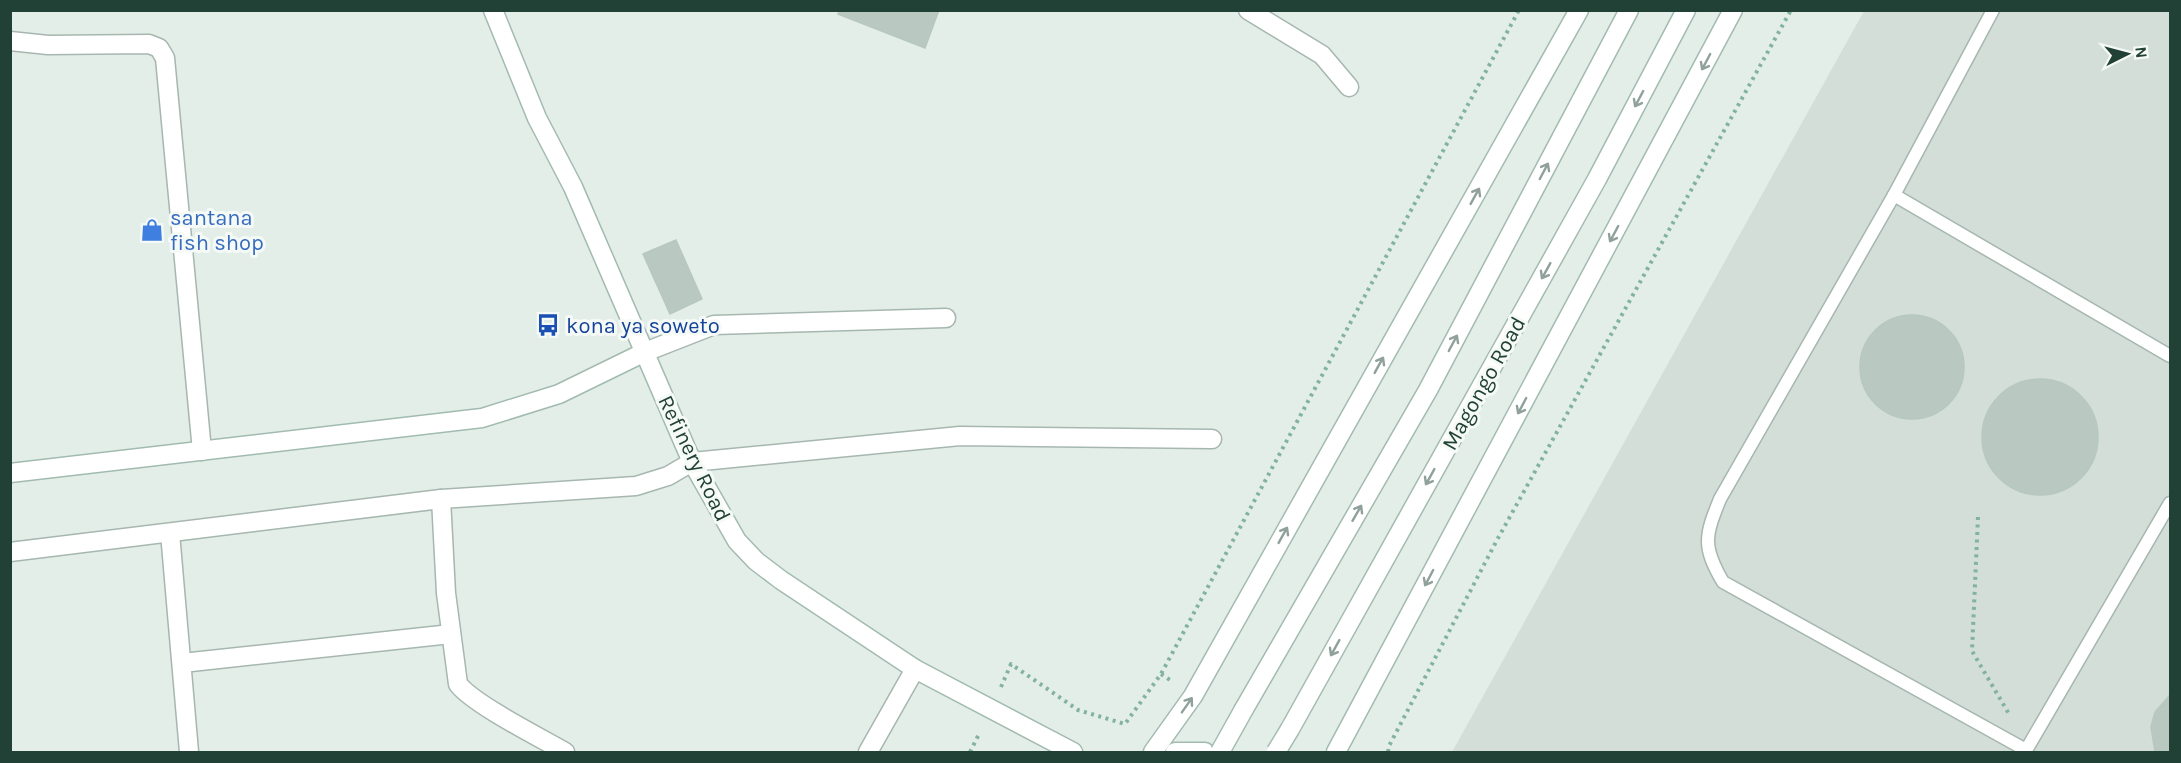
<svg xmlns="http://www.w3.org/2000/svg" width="2181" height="763" font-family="Karla,sans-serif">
<rect width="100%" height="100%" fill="#e4eee9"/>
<!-- built -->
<path fill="#d2ded7" d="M1864,11H2170V752H1452Z"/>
<!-- building -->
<g fill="#b9c9c1" stroke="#b6c8bf" stroke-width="1.5">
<path d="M840,10H939L925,48L838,14Z"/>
<path d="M676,240L702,299L670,314L643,254Z"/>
<circle cx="1912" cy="367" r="52"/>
<circle cx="2040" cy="437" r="58"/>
<path d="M2170,695V752H2155L2151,727L2155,712Z"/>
</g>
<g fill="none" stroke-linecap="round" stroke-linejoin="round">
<!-- lane casing -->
<g stroke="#a6b7b0" stroke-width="15">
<g id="lane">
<path d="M1993,10L1894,195L1720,499C1705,536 1702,546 1723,582L2026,750"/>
<path d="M1894,195L2170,356"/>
<path d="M2025,752L2170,503"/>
</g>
</g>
<!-- street casing -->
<g stroke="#a6b7b0" stroke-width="21">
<g id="street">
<path d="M1248,10L1322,55L1349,87"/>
<path d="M10,41L48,45L149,44L159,48L165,58L202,451"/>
<path d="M645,352L714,325L946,318"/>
<path d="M441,499L446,593L458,684C473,704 541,738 565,752"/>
<path d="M170,533L189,752"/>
<path d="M10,552L441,499L636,486L668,476L692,462L960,436L1212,439"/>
<path d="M182,663L451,634"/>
<path d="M868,752L915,669"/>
</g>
</g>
<!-- secondary casing -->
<g stroke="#a2bbb0" stroke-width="21">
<g id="secondary">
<path d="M493,10L537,118L573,187L692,462L737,541L756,561L781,580L915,669L1073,752"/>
<path d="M10,473L482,418L559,394L645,352"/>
<path d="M1244,709L1428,390L1629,10"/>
<path d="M1290,729L1597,179L1686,10"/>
<path d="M1153,752L1193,696L1579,10"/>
<path d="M1175,752H1205"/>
<path d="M1336,752L1733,10"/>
</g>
</g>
<!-- path -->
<g stroke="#83b3a0" stroke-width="4" stroke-dasharray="3 4.5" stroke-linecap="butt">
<path d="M1978,517L1972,651L2009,714"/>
<path d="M1161,674L1173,682"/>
<path d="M1001,687L1011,664L1078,710L1125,724L1161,674L1519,10"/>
<path d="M970,752L980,732"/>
<path d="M1388,752L1389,746L1497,540L1791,10"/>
</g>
<!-- lane -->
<use href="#lane" stroke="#fff" stroke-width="12"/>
<!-- street -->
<use href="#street" stroke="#fff" stroke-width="18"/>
<!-- secondary -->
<use href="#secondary" stroke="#fff" stroke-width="18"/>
<!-- secondary-bridge casing -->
<g stroke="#a2bbb0" stroke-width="21" stroke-linecap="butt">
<g id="secondary-bridge">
<path d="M1220,752L1244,709"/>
<path d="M1276,752L1290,729"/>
</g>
</g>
<!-- secondary-bridge -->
<use href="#secondary-bridge" stroke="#fff" stroke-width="18"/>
</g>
<!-- one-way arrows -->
<defs><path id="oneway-shaft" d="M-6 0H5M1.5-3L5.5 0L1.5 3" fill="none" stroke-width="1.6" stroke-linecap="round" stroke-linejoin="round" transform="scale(1.5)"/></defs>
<g stroke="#90a09a">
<use href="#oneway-shaft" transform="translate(1706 62) rotate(118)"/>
<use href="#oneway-shaft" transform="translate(1639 99) rotate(118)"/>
<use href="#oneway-shaft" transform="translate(1544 171) rotate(-62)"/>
<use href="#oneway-shaft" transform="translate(1475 196) rotate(-61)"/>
<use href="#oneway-shaft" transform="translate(1614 234) rotate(118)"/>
<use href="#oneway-shaft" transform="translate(1546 271) rotate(119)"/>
<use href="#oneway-shaft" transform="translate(1453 343) rotate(-62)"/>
<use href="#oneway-shaft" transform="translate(1379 365) rotate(-61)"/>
<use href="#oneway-shaft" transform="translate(1522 406) rotate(118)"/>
<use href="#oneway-shaft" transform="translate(1430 477) rotate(119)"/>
<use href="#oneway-shaft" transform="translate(1357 513) rotate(-60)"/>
<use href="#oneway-shaft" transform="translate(1283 535) rotate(-61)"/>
<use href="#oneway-shaft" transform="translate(1429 578) rotate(118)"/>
<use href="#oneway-shaft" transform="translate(1335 648) rotate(119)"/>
<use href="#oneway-shaft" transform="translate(1187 705) rotate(-55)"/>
</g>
<!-- icons -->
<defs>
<g id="shop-bare" transform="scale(1.8)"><path d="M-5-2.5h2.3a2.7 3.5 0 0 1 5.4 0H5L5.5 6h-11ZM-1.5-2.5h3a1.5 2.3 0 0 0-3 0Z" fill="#3f7fe0" stroke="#f5faf7" stroke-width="2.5" paint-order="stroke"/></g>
<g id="bus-bare" transform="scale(1.8)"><path d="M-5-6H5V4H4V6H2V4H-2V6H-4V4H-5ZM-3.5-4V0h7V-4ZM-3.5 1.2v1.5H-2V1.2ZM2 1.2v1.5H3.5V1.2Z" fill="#1a4fb4" stroke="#f5faf7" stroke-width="2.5" paint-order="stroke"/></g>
</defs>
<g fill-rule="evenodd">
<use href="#shop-bare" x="152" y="230"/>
<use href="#bus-bare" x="548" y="325"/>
</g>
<g text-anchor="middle" stroke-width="6" stroke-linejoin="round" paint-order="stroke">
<!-- shop labels -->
<g font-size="22" fill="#366cbe" stroke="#f5faf7" text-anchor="start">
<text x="170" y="225">santana<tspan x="170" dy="25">fish shop</tspan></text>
</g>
<!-- transit labels -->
<g font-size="22" fill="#164399" stroke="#f5faf7" text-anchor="start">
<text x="566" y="333">kona ya soweto</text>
</g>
<!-- street labels -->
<g font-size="22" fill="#224136" stroke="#f5faf7">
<text transform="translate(1483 383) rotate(-61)" y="8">Magongo Road</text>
<text transform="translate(695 458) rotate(64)" y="8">Refinery Road</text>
</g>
</g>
<!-- border -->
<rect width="2181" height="763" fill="none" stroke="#224136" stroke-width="24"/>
<!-- north arrow -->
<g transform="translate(2127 54) rotate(84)" stroke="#f5faf7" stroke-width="4.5" paint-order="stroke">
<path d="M0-4.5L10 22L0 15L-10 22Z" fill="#224136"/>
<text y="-9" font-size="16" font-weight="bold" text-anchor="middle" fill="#224136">N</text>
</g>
</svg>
